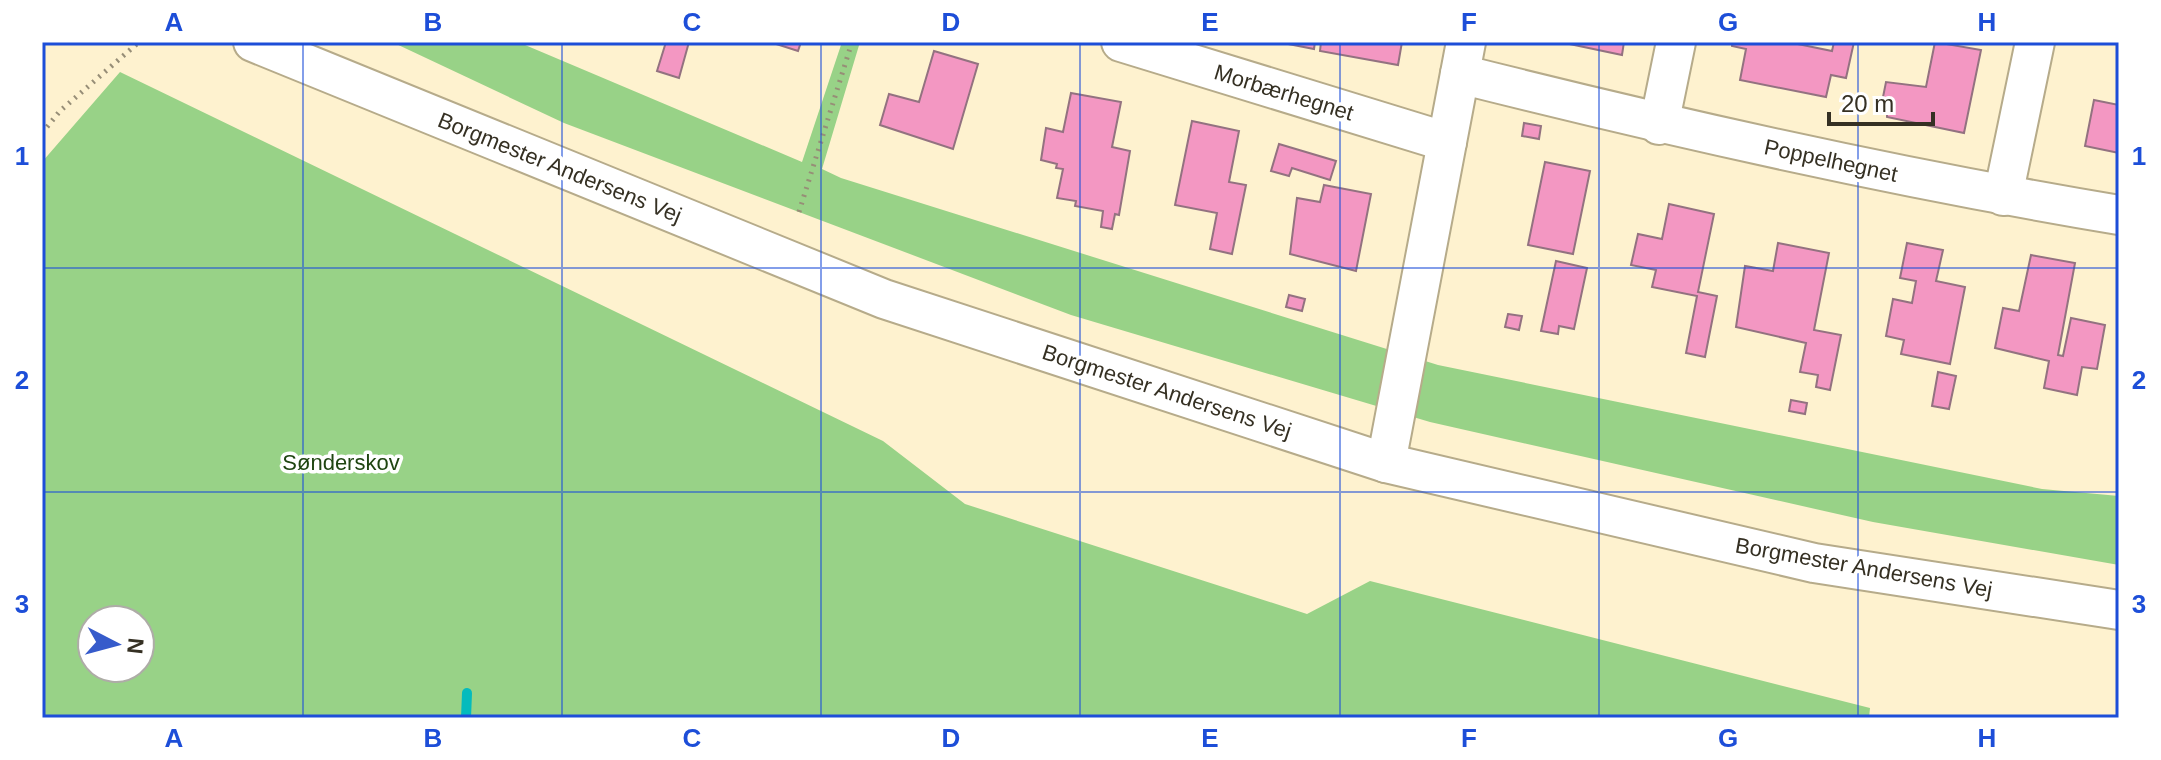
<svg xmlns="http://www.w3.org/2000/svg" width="2161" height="760" font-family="Helvetica,sans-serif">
<rect width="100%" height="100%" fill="#fef2cf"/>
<!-- green -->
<g fill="#98d287" fill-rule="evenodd">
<path d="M392,42H518L802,162L842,42H860L822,169L841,178L1438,365L2042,489L2119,496V565L1873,522L1430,422L1071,315L564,123Z"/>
<path d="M120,72L883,441L965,504L1307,614L1370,581L1870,708L1869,718H42V162ZM92,620H140V668H92Z"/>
</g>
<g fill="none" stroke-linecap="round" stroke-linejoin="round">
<!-- stream -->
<path stroke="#04bbbd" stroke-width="10" d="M466,718L467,693"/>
</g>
<!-- building -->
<g fill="#f397c2" stroke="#937280" stroke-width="2">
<path d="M666,42H689L679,78L657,71Z"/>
<path d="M770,42H801L798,51Z"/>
<path d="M1278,42H1315L1314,49Z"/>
<path d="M1321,42H1402L1398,65L1320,51Z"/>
<path d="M1560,42H1624L1622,55Z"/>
<path d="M1732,42H1788L1832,51L1834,42H1854L1846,78L1831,75L1826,97L1740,80L1746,49L1732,46Z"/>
<path d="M1935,42L1981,50L1964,133L1887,117V114L1880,112L1886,82L1926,87Z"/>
<path d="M934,51L978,64L953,149L880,125L889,94L919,102Z"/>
<path d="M1071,93L1121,102L1112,147L1130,151L1119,215L1115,214L1112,229L1101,227L1103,211L1075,206L1076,201L1057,198L1063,169L1056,168L1057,164L1041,160L1046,128L1063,132Z"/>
<path d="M2094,100L2119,105V153L2085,146Z"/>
<path d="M1192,121L1239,131L1229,182L1246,185L1232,254L1210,249L1217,213L1175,205Z"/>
<path d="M1524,123L1541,126L1539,139L1522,136Z"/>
<path d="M1279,144L1336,161L1330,180L1292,168L1289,176L1271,171Z"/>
<path d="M1545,162L1590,171L1573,254L1528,245Z"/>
<path d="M1324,185L1371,194L1356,271L1290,254L1297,198L1320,202Z"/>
<path d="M1669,204L1714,214L1698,292L1717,296L1705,357L1686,353L1697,296L1652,287L1656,270L1631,265L1638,234L1662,239Z"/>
<path d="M1778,243L1829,253L1814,330L1841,335L1830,390L1816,387L1818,375L1800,372L1806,343L1736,327L1745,266L1773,271Z"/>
<path d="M1907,243L1943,250L1936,281L1965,287L1950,364L1901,354L1904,340L1886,336L1893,299L1912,303L1916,281L1900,278Z"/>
<path d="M2031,255L2075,263L2058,355L2063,356L2071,318L2105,325L2097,369L2082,367L2077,395L2044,388L2049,361L1995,348L2003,308L2019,311Z"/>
<path d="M1556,261L1587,268L1574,329L1559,326L1558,334L1541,331Z"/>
<path d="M1289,295L1305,299L1302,311L1286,307Z"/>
<path d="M1508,314L1522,316L1519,330L1505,327Z"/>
<path d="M1938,372L1956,376L1949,409L1932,406Z"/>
<path d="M1791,400L1807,403L1805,414L1789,411Z"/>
</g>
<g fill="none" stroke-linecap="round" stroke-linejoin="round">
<!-- minor casing -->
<g stroke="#b6ab8a" stroke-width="42">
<g id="minor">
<path d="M253,42L884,299L1386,463L1814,563L2119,610"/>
<path d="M1121,42L1447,142"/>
<path d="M1460,74C1678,129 1897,178 2119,215"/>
<path d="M1659,125L1676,42"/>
<path d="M2003,196L2035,42"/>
<path d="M1386,463L1466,42"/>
</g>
</g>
<!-- path -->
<g stroke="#978e77" stroke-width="5" stroke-dasharray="2 6" stroke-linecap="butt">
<path d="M42,133L60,111L139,42"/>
<path d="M799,212L852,42"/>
</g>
<!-- minor -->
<use href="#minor" stroke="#fff" stroke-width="38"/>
</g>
<!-- grid -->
<path fill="none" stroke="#1d4ed8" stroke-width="2" stroke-opacity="0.55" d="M303,42V718M562,42V718M821,42V718M1080,42V718M1340,42V718M1599,42V718M1858,42V718M42,268H2119M42,492H2119"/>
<g text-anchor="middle" stroke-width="7" stroke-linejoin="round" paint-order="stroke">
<!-- street labels -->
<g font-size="22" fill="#353023" stroke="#fff">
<text transform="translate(1284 92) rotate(17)" y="8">Morbærhegnet</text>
<text transform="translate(1831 160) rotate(12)" y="8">Poppelhegnet</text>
<text transform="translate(560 167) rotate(22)" y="8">Borgmester Andersens Vej</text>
<text transform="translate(1167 391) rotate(18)" y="8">Borgmester Andersens Vej</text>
<text transform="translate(1864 567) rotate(10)" y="8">Borgmester Andersens Vej</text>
</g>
<!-- park labels -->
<g font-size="22" fill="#1f4511" stroke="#fff">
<text x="341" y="470">Sønderskov</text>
</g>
</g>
<!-- border -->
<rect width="2161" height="760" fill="none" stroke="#ffffff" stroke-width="88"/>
<!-- north arrow -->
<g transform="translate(116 644) rotate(96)"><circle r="38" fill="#ffffff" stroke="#aeaca7" stroke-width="2"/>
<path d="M0-6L14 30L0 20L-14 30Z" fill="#365bcb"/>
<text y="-12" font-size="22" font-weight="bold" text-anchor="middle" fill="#353023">N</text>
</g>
<!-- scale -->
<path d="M1829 112v12h104v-12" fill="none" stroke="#353023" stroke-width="4"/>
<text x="1841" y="112" font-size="24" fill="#353023" stroke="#ffffff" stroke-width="6" paint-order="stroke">20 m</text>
<rect x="44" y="44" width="2073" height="672" fill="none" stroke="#1d4ed8" stroke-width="3"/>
<g font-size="26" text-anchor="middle" font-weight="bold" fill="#1d4ed8">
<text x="174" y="31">A</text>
<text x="433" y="31">B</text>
<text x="692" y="31">C</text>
<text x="951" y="31">D</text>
<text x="1210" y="31">E</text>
<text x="1469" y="31">F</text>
<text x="1728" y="31">G</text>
<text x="1987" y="31">H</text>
<text x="22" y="165">1</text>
<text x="2139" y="165">1</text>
<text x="22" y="389">2</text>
<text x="2139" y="389">2</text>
<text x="22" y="613">3</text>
<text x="2139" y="613">3</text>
<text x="174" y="747">A</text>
<text x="433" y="747">B</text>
<text x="692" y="747">C</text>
<text x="951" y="747">D</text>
<text x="1210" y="747">E</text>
<text x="1469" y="747">F</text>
<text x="1728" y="747">G</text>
<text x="1987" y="747">H</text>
</g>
</svg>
